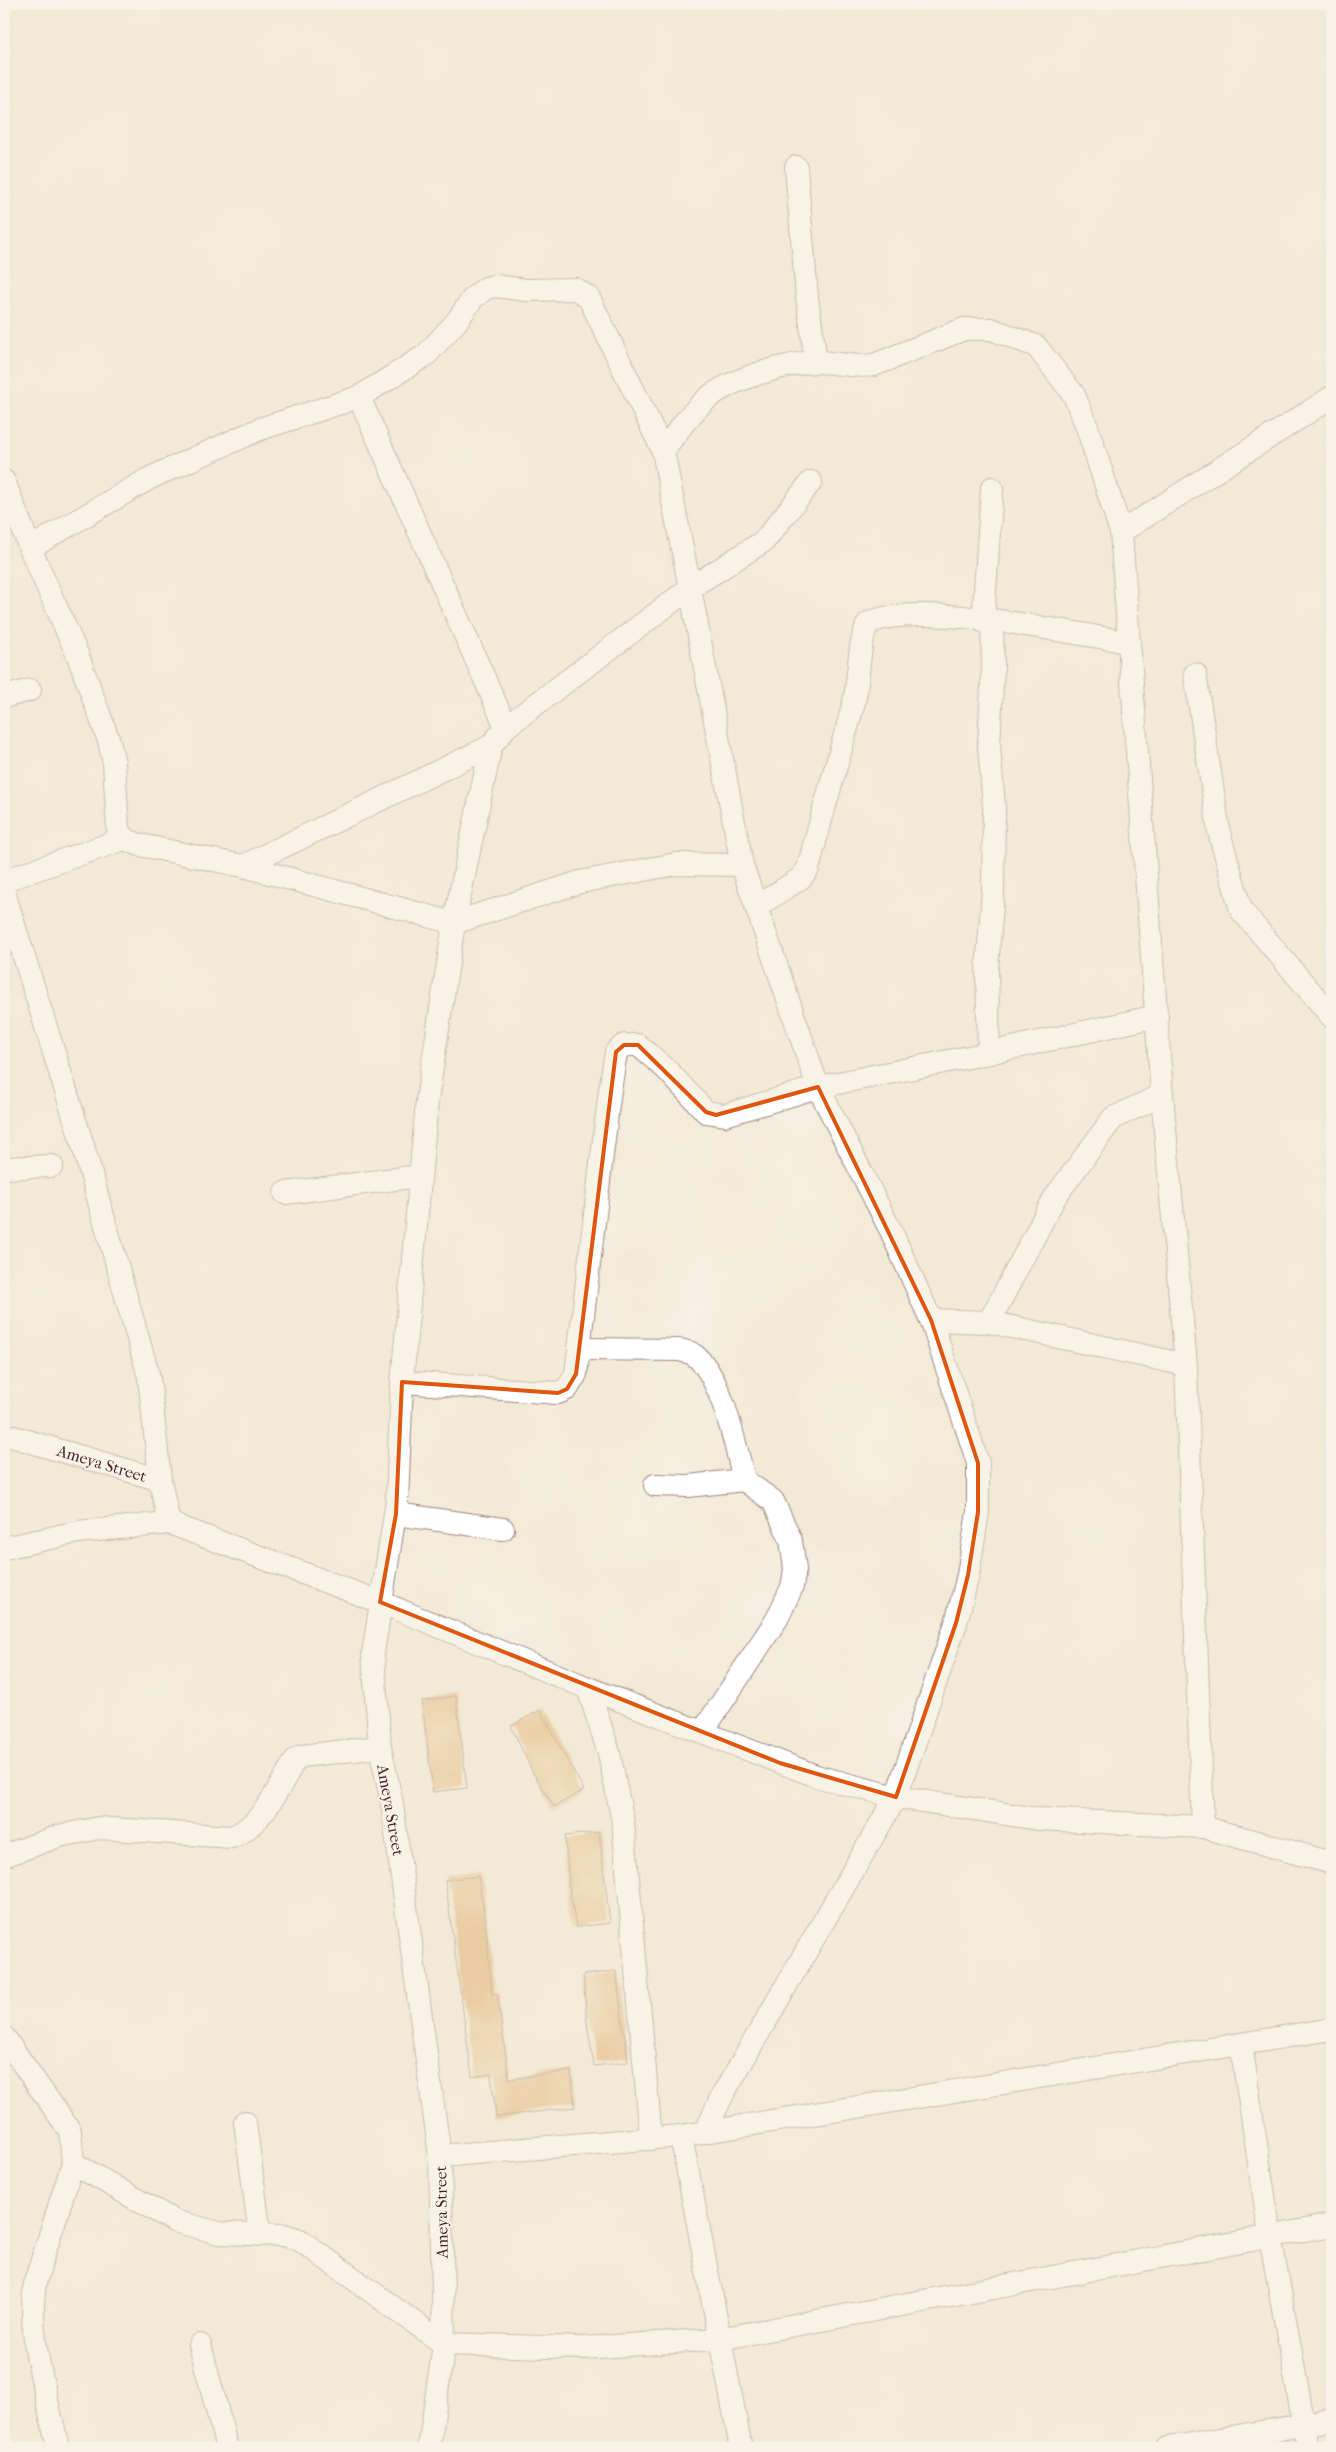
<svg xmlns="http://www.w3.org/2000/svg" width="1336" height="2452" font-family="'IM FELL French Canon',serif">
<rect width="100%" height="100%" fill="#f7f3e8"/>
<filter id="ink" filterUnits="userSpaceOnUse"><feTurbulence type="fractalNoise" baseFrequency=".02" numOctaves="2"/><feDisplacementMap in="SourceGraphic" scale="10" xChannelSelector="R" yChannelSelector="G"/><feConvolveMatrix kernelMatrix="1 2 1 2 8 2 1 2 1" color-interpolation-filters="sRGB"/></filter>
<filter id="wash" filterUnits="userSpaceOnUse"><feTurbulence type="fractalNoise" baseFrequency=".0096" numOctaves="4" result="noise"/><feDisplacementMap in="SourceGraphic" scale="20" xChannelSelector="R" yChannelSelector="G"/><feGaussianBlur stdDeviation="1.12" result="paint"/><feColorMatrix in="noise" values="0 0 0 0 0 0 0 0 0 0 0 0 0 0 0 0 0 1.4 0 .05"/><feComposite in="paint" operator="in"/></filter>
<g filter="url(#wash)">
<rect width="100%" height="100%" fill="#f1ead4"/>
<g id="blocks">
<!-- building -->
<g fill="#e5ac68">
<path d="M456,1696L467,1788L433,1792L422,1701Z"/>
<path d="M540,1710L584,1790L554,1807L532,1771L511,1726Z"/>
<path d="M599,1832L610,1923L576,1927L569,1886L565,1836Z"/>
<path d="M478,1876L485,1917L492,1994L497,1993L509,2079L571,2071L575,2107L496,2117L491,2074L472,2077L445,1880Z"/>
<path d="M616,1971L628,2062L594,2066L587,2023L583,1975Z"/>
</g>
</g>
</g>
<g filter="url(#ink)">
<use href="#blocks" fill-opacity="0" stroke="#9e8480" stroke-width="1"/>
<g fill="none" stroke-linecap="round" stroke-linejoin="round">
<!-- minor casing -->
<g stroke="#9e8480" stroke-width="24">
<g id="minor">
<path d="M796,167L807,297L816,362"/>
<path d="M359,397L506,727"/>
<path d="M663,451C677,432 690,413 708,398C731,379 787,363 816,362C836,362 854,368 874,365L964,329H991L1036,346L1074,395L1087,427L1121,532"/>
<path d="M4,481L30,548L78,656L109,741L114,763L118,830L124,839L140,845L243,866L454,923L580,882L676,864L742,865"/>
<path d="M30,548L150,478L260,429L359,397L426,355L457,321L473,298L486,288L495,286L526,290L576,289L589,298L663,451L690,588L764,541L811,482"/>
<path d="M983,621L992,488"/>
<path d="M1195,674L1219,832L1241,910L1332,1017"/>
<path d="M4,697L30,690"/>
<path d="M124,839L6,880L4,887L6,899L84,1149L149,1377L160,1480"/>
<path d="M243,866L491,746"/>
<path d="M756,907L801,878L808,869C822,813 839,758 854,702C860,676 857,648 868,623C918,600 1070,633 1128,642"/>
<path d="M989,1053L987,969L993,892L994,807L989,745L993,666L992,621"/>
<path d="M4,1168L52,1166"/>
<path d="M285,1193L419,1176"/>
<path d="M931,1320L989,1322L1186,1365"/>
<path d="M989,1322L1055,1197L1113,1118L1162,1095"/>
<path d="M579,1349L680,1350C683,1351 688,1352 691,1353C721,1370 736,1448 744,1480L773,1501L791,1540L795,1569L792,1587L777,1619L703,1731"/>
<path d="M402,1382L558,1393L567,1389L576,1374L609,1097L616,1052L624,1045H638L666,1069L706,1112L725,1115L818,1087L989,1053L1157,1016"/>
<path d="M4,1434L160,1480L169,1523"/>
<path d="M655,1485L688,1486L744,1480"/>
<path d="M396,1514L503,1529"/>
<path d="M4,1548L78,1532L169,1523L380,1602L588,1688L816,1776L896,1797L1038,1819L1203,1827L1332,1863"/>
<path d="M588,1688L609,1753L623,1822L651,2139"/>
<path d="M1203,1827L1186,1365L1162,1095L1121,532L1332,397"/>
<path d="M4,1856L59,1836L99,1828L232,1837C264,1824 278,1787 296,1759L301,1756L380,1747"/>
<path d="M4,2037L70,2131L73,2163L36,2279C25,2333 47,2395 58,2448"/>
<path d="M1241,2044L1270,2236L1308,2448"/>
<path d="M245,2122L260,2235"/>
<path d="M681,2136L741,2448"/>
<path d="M440,2156L681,2136L1332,2029"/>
<path d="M73,2163L174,2221L219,2233L284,2235L300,2240L444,2344L583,2348L719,2339L1332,2225"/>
<path d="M200,2345L227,2448"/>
<path d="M429,2448L444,2344L440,2156L392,1804L380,1747L373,1654L397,1501L402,1382L427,1101L454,923L491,746L506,727L690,588L742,865L818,1087L891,1231L931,1320L978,1463V1512L968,1575L956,1623L896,1797L722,2096L705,2132"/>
<path d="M1167,2448L1332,2420"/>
</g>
</g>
<!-- minor -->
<use href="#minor" stroke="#fff" stroke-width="22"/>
</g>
</g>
<!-- marked area -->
<path d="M0 0H1336V2452H0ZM624,1045H638L706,1112L716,1115L818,1087L931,1320L978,1463V1512L968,1575L956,1623L896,1797L780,1763L380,1602L396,1514L402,1382L558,1393L567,1389L576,1374L616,1052Z" fill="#f1ead4" fill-opacity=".55" fill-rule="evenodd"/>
<path fill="none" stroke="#e0560e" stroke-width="4" stroke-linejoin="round" d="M624,1045H638L706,1112L716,1115L818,1087L931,1320L978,1463V1512L968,1575L956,1623L896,1797L780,1763L380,1602L396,1514L402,1382L558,1393L567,1389L576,1374L616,1052Z"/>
<g text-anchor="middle" stroke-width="4" stroke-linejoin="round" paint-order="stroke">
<!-- street labels -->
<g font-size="16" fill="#4a1f2b" stroke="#f7f3e8">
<text transform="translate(102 1463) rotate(17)" y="6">Ameya Street</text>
<text transform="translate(391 1810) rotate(80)" y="6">Ameya Street</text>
<text transform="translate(441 2212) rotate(-91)" y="6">Ameya Street</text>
</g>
</g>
<!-- margin -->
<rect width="1336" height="2452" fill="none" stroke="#f7f3e8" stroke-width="20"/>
</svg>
